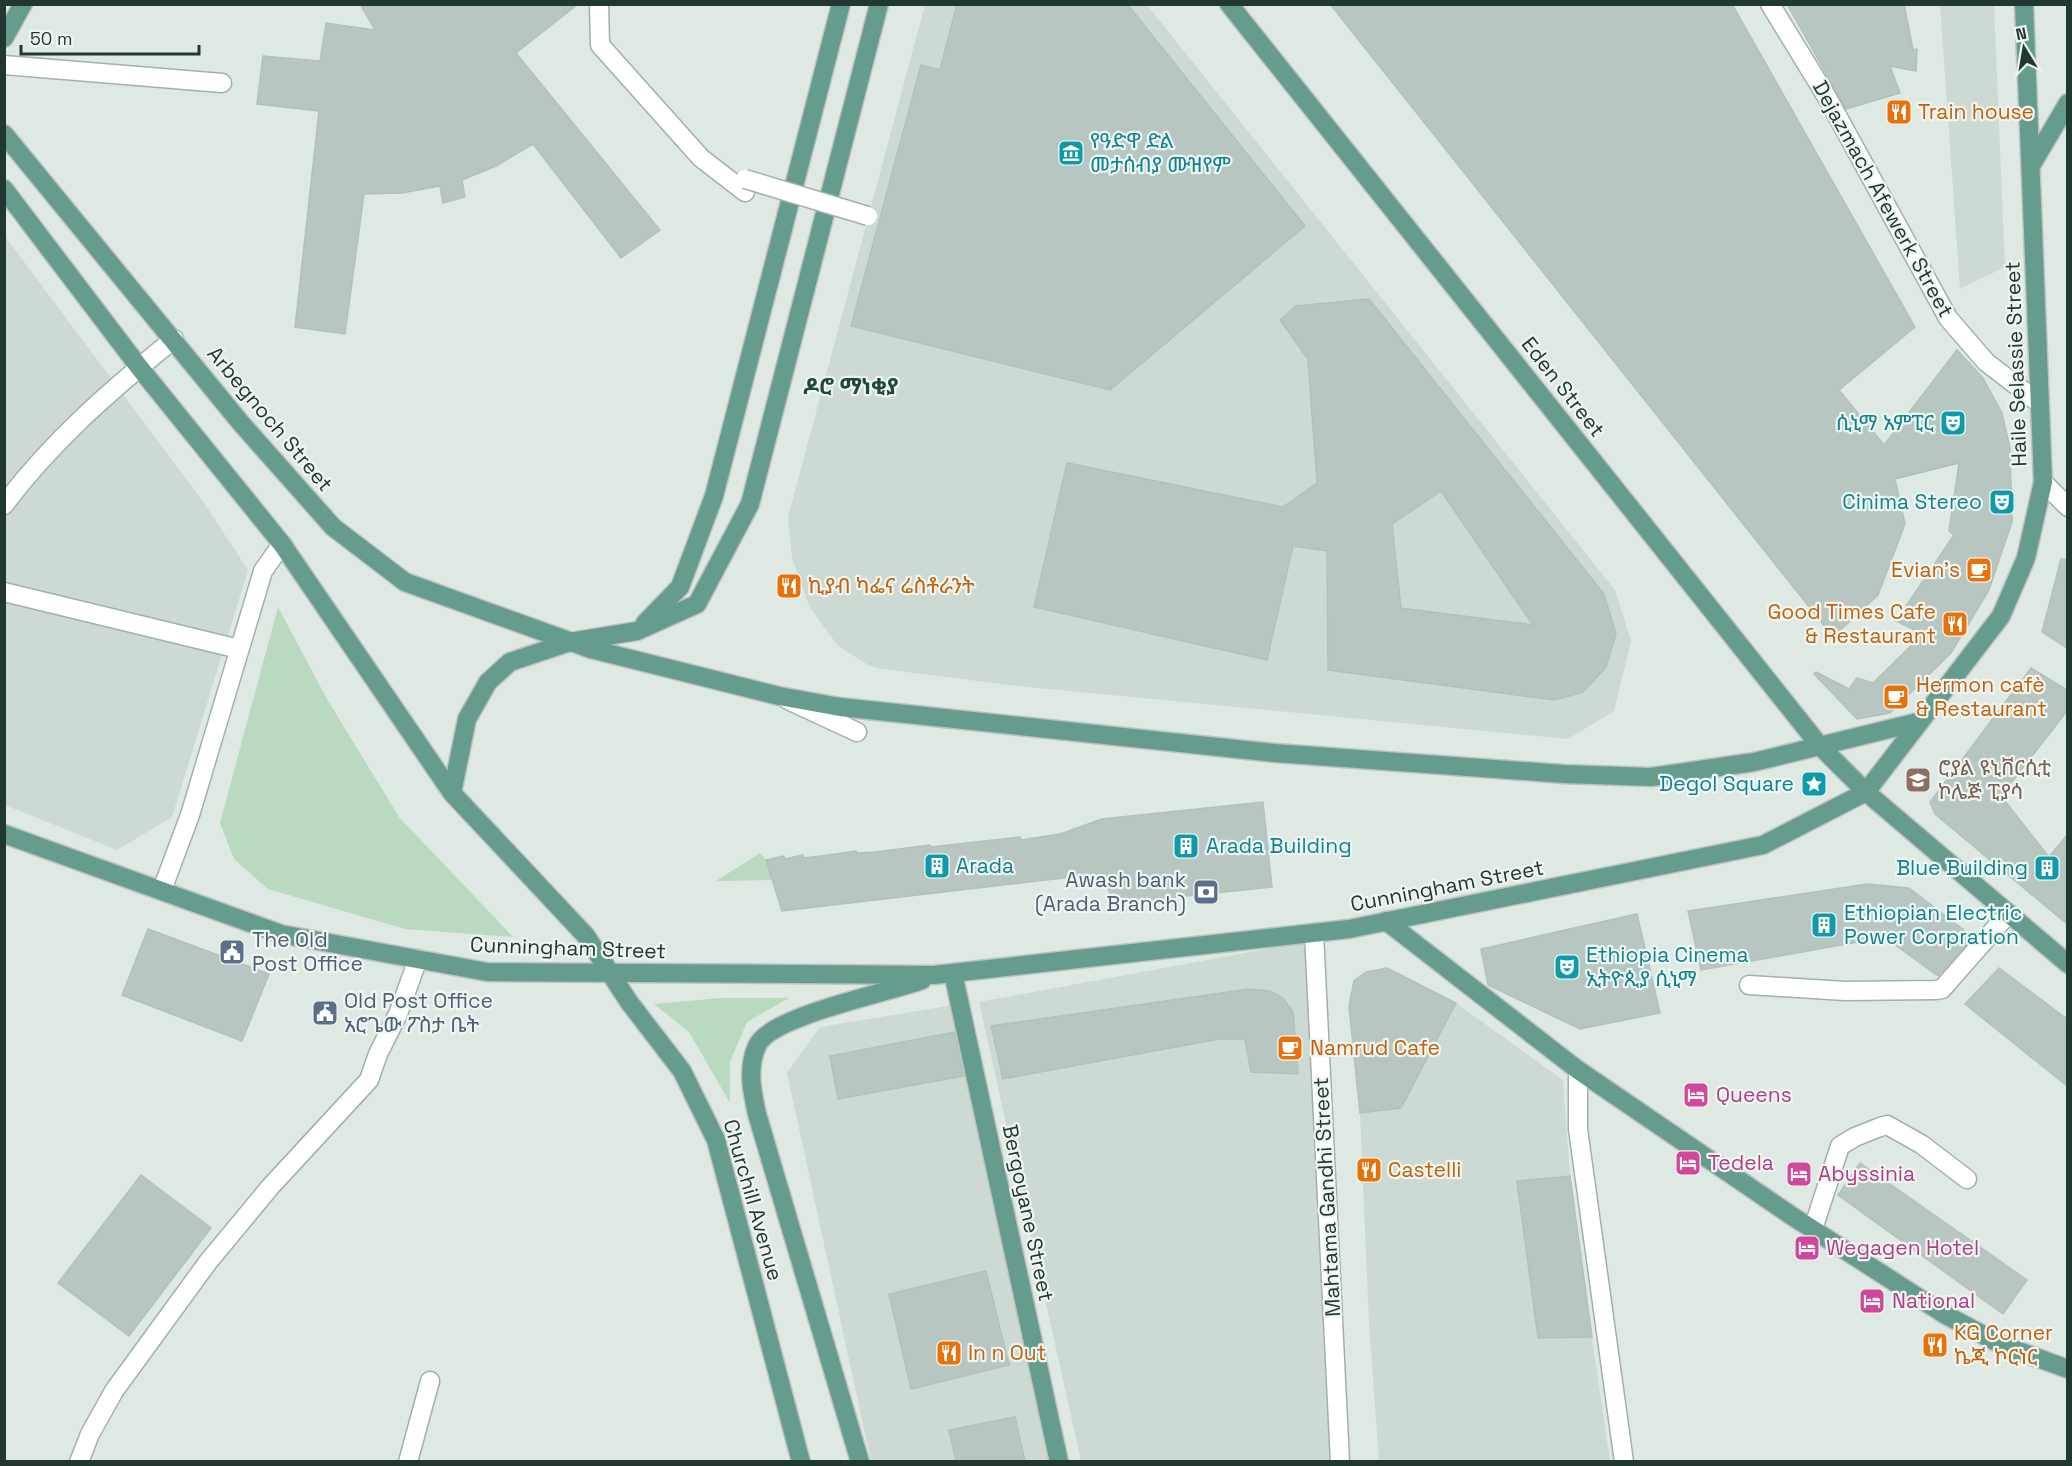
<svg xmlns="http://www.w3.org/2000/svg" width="2072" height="1466" font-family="'Space Grotesk','Noto Sans Ethiopic',sans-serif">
<rect width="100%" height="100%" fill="#dfe9e4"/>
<!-- built -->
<g fill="#cdd9d3">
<path d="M925,5H1147L1615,590L1631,641L1614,711L1568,739L1017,686L882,669L870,666L838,646L809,606L792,558L788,517Z"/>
<path d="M1940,5H1994L2005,267L1960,289Z"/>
<path d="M4,235L202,500L248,570L172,817L117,850L5,805Z"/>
<path d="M1315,940L1338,1461H1081L979,1002Z"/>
<path d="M1456,1003L1563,1080L1570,1176L1518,1181L1539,1338L1592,1337L1610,1461H1379L1369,1325L1360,1113L1401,1108Z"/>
<path d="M960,1004L1064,1461H871L787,1073L820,1027Z"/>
</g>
<!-- green -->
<g fill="#b9d9c1">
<path d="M278,607L327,699L399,817L513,937L405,929L268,889L234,859L220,823Z"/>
<path d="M760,853L766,860L772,880L716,881Z"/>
<path d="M722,998H789L747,1022L730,1062V1103L689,1032L654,1004Z"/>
</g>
<!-- building -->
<g fill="#b7c6c0" stroke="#b2c2bb" stroke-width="1.5" fill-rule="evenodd">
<path d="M360,4H578L516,53L660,230L621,258L533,144L496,166L462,180L465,197L443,203L440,186L402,193L364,194L345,334L295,327L319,111L257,104L263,56L320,61L326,23L375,30Z"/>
<path d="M957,4H1127L1305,226L1110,390L851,326L921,65L940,70Z"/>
<path d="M1330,4H1732L1915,327L1839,390L1884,445L1957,350L1983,378L2002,413L2010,448L2012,522L1989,590L1951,653L1890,713L1857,719L1814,674L1816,672L1849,689L1857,678L1873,683L1923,634L1896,621L1954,535L1949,531L1959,463L1895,479L1905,524L1878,595L1833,637Z"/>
<path d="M1787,4H1904L1913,50L1917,49L1916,71L1890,66L1900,93L1846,109Z"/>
<path d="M1369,299L1604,594L1616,634L1606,667L1583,692L1555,700L1328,670L1327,551L1293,546L1267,660L1034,607L1067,463L1283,507L1317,483L1308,359L1280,320L1296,306ZM1441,491L1533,625L1401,608L1392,524Z"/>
<path d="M2061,559L2067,560V648L2042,632Z"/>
<path d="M2031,668L2067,690V711L2001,796L2049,857L2067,835V924L1935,814L1930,802Z"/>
<path d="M1263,802L1272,887L1111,904L1106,873L782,911L766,860L784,856L785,859L803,855V858L821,856L856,851L857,853L875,852L930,845L931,847L1020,837L1021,840L1060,834L1102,819Z"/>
<path d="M1867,884L1909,888L1973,937L1938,976L1891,942L1864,941L1701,970L1688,911Z"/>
<path d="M1637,914L1660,1013L1580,1029L1488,985L1481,949Z"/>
<path d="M148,929L269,974L242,1041L122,995Z"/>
<path d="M1387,968L1456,1003L1401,1108L1360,1113L1349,1006L1354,981L1366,972Z"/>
<path d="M1999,968L2067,1019V1086L1965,1004Z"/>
<path d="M1249,989L1270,991L1283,998L1293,1012L1298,1074L1251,1072L1245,1039H1219L1003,1079L991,1026Z"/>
<path d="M954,1032L964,1076L838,1099L830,1056Z"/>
<path d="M1860,1163L2027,1280L2003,1314L1838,1195Z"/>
<path d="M141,1175L211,1228L129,1336L58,1283Z"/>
<path d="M1570,1176L1592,1337L1538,1338L1517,1181Z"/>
<path d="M986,1271L1009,1365L911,1389L889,1294Z"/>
<path d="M1015,1417L1025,1461H956L949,1430Z"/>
</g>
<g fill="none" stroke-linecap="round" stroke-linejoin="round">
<!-- minor casing -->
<g stroke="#a2b0ab" stroke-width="21">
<g id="minor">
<path d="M599,4L600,45L701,158L745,192"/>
<path d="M1770,4L1828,99L1948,318L1986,362L2039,403"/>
<path d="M4,65L222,83"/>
<path d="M2043,482L2068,507"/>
<path d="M4,505C52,441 112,389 174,339"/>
<path d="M4,592L239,649"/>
<path d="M788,700L857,732"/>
<path d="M162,890L190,815L263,571L282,544"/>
<path d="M1314,933L1340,1462"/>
<path d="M1749,985L1845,991L1936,990L1942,989L2007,915"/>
<path d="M1578,1070V1129L1624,1462"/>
<path d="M1813,1229L1840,1146L1855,1137L1880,1127L1887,1125L1921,1144L1967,1179"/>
<path d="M79,1462L90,1434L114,1391L208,1262L271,1186L369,1080L378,1054L398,1014L418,959"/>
<path d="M408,1462L430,1381"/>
</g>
</g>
<!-- major casing -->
<g stroke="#bcc3c1" stroke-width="21">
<g id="major">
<path d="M1229,4L1820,746L1866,792L2068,964"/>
<path d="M4,38L23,4"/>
<path d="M4,134L240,422L333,527L405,582L591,649L779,696L840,707L1275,753L1564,774L1651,777L1754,762L1918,722"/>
<path d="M2032,164L2068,103"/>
<path d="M4,189L139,367L282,544L452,793L586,936L629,1002L682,1071L716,1140L801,1462"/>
<path d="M645,623L680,587L714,496L841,4"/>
<path d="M452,793L467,719L488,682L510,662L570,642L637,631L697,604L750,504L879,4"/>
<path d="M4,834L281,934L487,972L934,975L1349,929L1763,845L1866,792L2001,616L2026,558L2043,482L2024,4"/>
<path d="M1386,921L1578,1070L1792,1216L1944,1314L2002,1345L2068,1369"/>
<path d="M953,973L1059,1462"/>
<path d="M860,1462L757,1114C752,1092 747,1068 757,1046C769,1016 888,993 922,980"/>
</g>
</g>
<!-- minor -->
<use href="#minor" stroke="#fff" stroke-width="18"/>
<!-- major -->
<use href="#major" stroke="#669c8d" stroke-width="18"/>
<!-- minor-bridge casing -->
<g stroke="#a2b0ab" stroke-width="21" stroke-linecap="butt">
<path id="minor-bridge" d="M745,179L868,216"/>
</g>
<!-- minor-bridge -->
<use href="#minor-bridge" stroke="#fff" stroke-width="18"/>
</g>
<!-- icons -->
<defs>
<g id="restaurant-square" transform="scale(1.35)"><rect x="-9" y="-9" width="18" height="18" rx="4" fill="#e8710a" stroke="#eff6f2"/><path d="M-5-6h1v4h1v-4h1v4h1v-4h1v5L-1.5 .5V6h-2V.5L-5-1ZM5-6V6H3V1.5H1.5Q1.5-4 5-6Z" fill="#fff"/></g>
<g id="museum-square" transform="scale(1.35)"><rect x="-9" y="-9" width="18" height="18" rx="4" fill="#0f9aa8" stroke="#eff6f2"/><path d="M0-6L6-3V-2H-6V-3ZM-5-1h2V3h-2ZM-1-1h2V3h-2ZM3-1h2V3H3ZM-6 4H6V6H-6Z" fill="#fff"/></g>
<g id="theatre-square" transform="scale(1.35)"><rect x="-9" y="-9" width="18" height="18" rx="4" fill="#0f9aa8" stroke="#eff6f2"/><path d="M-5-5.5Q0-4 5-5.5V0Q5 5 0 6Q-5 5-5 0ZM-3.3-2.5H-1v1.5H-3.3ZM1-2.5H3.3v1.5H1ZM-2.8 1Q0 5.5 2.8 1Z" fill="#fff"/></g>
<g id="cafe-square" transform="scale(1.35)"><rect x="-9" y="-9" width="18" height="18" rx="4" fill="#e8710a" stroke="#eff6f2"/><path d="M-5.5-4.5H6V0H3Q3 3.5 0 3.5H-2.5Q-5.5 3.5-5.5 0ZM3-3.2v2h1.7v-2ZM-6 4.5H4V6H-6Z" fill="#fff"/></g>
<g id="university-square" transform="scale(1.35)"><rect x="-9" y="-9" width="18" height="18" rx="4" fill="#8d6e63" stroke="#eff6f2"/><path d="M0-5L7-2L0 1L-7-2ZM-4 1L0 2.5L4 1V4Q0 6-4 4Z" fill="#fff"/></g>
<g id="sight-square" transform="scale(1.35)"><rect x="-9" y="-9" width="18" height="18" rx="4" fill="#0f9aa8" stroke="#eff6f2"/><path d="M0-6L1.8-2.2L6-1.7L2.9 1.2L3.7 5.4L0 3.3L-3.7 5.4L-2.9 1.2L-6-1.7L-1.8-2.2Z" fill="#fff"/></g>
<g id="building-square" transform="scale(1.35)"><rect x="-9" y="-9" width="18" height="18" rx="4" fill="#0f9aa8" stroke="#eff6f2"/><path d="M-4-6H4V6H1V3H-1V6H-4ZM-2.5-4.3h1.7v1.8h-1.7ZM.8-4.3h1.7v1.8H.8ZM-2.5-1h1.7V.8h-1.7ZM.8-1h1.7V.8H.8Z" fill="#fff"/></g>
<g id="bank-square" transform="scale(1.35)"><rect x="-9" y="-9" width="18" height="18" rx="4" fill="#5c6f8a" stroke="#eff6f2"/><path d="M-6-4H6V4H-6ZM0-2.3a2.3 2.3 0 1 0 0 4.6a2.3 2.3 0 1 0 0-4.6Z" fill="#fff"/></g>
<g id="civic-square" transform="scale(1.35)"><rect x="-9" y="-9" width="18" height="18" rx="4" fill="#5c6f8a" stroke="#eff6f2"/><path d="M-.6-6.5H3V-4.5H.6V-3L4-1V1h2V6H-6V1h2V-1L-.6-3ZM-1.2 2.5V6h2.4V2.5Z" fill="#fff"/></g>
<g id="hotel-square" transform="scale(1.35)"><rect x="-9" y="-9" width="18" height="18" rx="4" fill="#d1479c" stroke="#eff6f2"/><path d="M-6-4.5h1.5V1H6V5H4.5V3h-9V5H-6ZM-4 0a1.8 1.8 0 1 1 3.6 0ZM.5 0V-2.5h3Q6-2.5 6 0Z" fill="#fff"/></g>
</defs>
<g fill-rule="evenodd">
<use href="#restaurant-square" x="1899" y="112"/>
<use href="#museum-square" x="1071" y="153"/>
<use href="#theatre-square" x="1953" y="423"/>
<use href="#theatre-square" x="2002" y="502"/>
<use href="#cafe-square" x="1979" y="570"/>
<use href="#restaurant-square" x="789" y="586"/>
<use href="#restaurant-square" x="1955" y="624"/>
<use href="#cafe-square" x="1896" y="697"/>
<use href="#university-square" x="1918" y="780"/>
<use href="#sight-square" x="1814" y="784"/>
<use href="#building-square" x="1186" y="846"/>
<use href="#building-square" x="937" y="866"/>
<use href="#building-square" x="2047" y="868"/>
<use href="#bank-square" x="1206" y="892"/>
<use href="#building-square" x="1824" y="925"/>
<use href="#civic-square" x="232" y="952"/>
<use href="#theatre-square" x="1567" y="967"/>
<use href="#civic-square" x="325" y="1013"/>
<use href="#cafe-square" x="1290" y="1048"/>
<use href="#hotel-square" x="1696" y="1095"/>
<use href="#hotel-square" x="1688" y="1163"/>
<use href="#restaurant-square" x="1369" y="1170"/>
<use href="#hotel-square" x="1799" y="1174"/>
<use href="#hotel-square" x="1807" y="1248"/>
<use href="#hotel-square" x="1872" y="1301"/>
<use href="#restaurant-square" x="1935" y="1345"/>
<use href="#restaurant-square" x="949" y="1353"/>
</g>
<g text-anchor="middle" stroke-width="4.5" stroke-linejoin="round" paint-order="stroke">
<!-- food labels -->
<g font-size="21" fill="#c56008" stroke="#eff6f2" text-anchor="start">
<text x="1918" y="119">Train house</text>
<text x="1960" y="577" text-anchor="end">Evian's</text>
<text x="808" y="593">ኪያብ ካፌና ሬስቶራንት</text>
<text x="1936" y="619" text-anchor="end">Good Times Cafe<tspan x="1936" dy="24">&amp; Restaurant</tspan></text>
<text x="1916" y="692">Hermon cafè<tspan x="1916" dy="24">&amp; Restaurant</tspan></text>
<text x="1310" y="1055">Namrud Cafe</text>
<text x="1388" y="1177">Castelli</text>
<text x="1954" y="1340">KG Corner<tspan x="1954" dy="24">ኬጂ ኮርነር</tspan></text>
<text x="968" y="1360">In n Out</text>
</g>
<!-- culture labels -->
<g font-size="21" fill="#0d838f" stroke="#eff6f2" text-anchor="start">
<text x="1090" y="148">የዓድዋ ድል<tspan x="1090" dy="24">መታሰብያ ሙዝየም</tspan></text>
<text x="1934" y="430" text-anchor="end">ሲኒማ አምፒር</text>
<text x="1982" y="509" text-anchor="end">Cinima Stereo</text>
<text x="1794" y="791" text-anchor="end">Degol Square</text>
<text x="1206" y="853">Arada Building</text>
<text x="956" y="873">Arada</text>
<text x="2028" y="875" text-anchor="end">Blue Building</text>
<text x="1844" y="920">Ethiopian Electric<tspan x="1844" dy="24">Power Corpration</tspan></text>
<text x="1586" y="962">Ethiopia Cinema<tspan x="1586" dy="24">ኢትዮጲያ ሲኒማ</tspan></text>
</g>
<!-- street labels -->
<g font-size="21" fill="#213831" stroke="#eff6f2">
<text transform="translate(1883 199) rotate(61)" y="7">Dejazmach Afewerk Street</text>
<text transform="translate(2016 364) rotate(-92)" y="7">Haile Selassie Street</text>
<text transform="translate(1563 387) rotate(52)" y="7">Eden Street</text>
<text transform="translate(270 419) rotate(50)" y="7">Arbegnoch Street</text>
<text transform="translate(1447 886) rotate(-11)" y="7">Cunningham Street</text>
<text transform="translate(568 948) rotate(2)" y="7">Cunningham Street</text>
<text transform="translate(1327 1197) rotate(-93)" y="7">Mahtama Gandhi Street</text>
<text transform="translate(753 1200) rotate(74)" y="7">Churchill Avenue</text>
<text transform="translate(1028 1213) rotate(78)" y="7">Bergoyane Street</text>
</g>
<!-- education labels -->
<g font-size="21" fill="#785e54" stroke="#eff6f2" text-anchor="start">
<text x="1938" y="775">ሮያል ዩኒቨርሲቲ<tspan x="1938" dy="24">ኮሌጅ ፒያሳ</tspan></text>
</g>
<!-- service labels -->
<g font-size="21" fill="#4e5e75" stroke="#eff6f2" text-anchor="start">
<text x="1186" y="887" text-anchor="end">Awash bank<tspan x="1186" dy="24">(Arada Branch)</tspan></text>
<text x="252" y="947">The Old<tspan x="252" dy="24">Post Office</tspan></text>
<text x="344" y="1008">Old Post Office<tspan x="344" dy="24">አሮጌው ፖስታ ቤት</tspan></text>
</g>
<!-- hotel labels -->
<g font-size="21" fill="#b23c85" stroke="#eff6f2" text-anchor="start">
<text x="1716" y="1102">Queens</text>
<text x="1708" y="1170">Tedela</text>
<text x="1818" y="1181">Abyssinia</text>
<text x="1826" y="1255">Wegagen Hotel</text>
<text x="1892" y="1308">National</text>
</g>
<!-- neighbourhood labels -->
<g font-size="22" font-weight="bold" fill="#1f483d" stroke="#eff6f2">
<text x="851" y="394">ዶሮ ማነቂያ</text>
</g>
</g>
<!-- border -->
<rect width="2072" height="1466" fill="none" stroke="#213831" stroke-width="12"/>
<!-- north arrow -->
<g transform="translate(2024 48) rotate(349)" stroke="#eff6f2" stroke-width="4.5" paint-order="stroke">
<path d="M0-4.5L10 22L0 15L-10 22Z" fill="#213831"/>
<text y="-9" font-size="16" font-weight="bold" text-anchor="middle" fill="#213831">N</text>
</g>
<!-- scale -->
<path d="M21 45v9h178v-9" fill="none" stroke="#213831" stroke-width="3"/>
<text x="30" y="45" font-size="18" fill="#213831" stroke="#eff6f2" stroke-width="4.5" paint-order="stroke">50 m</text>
</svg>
